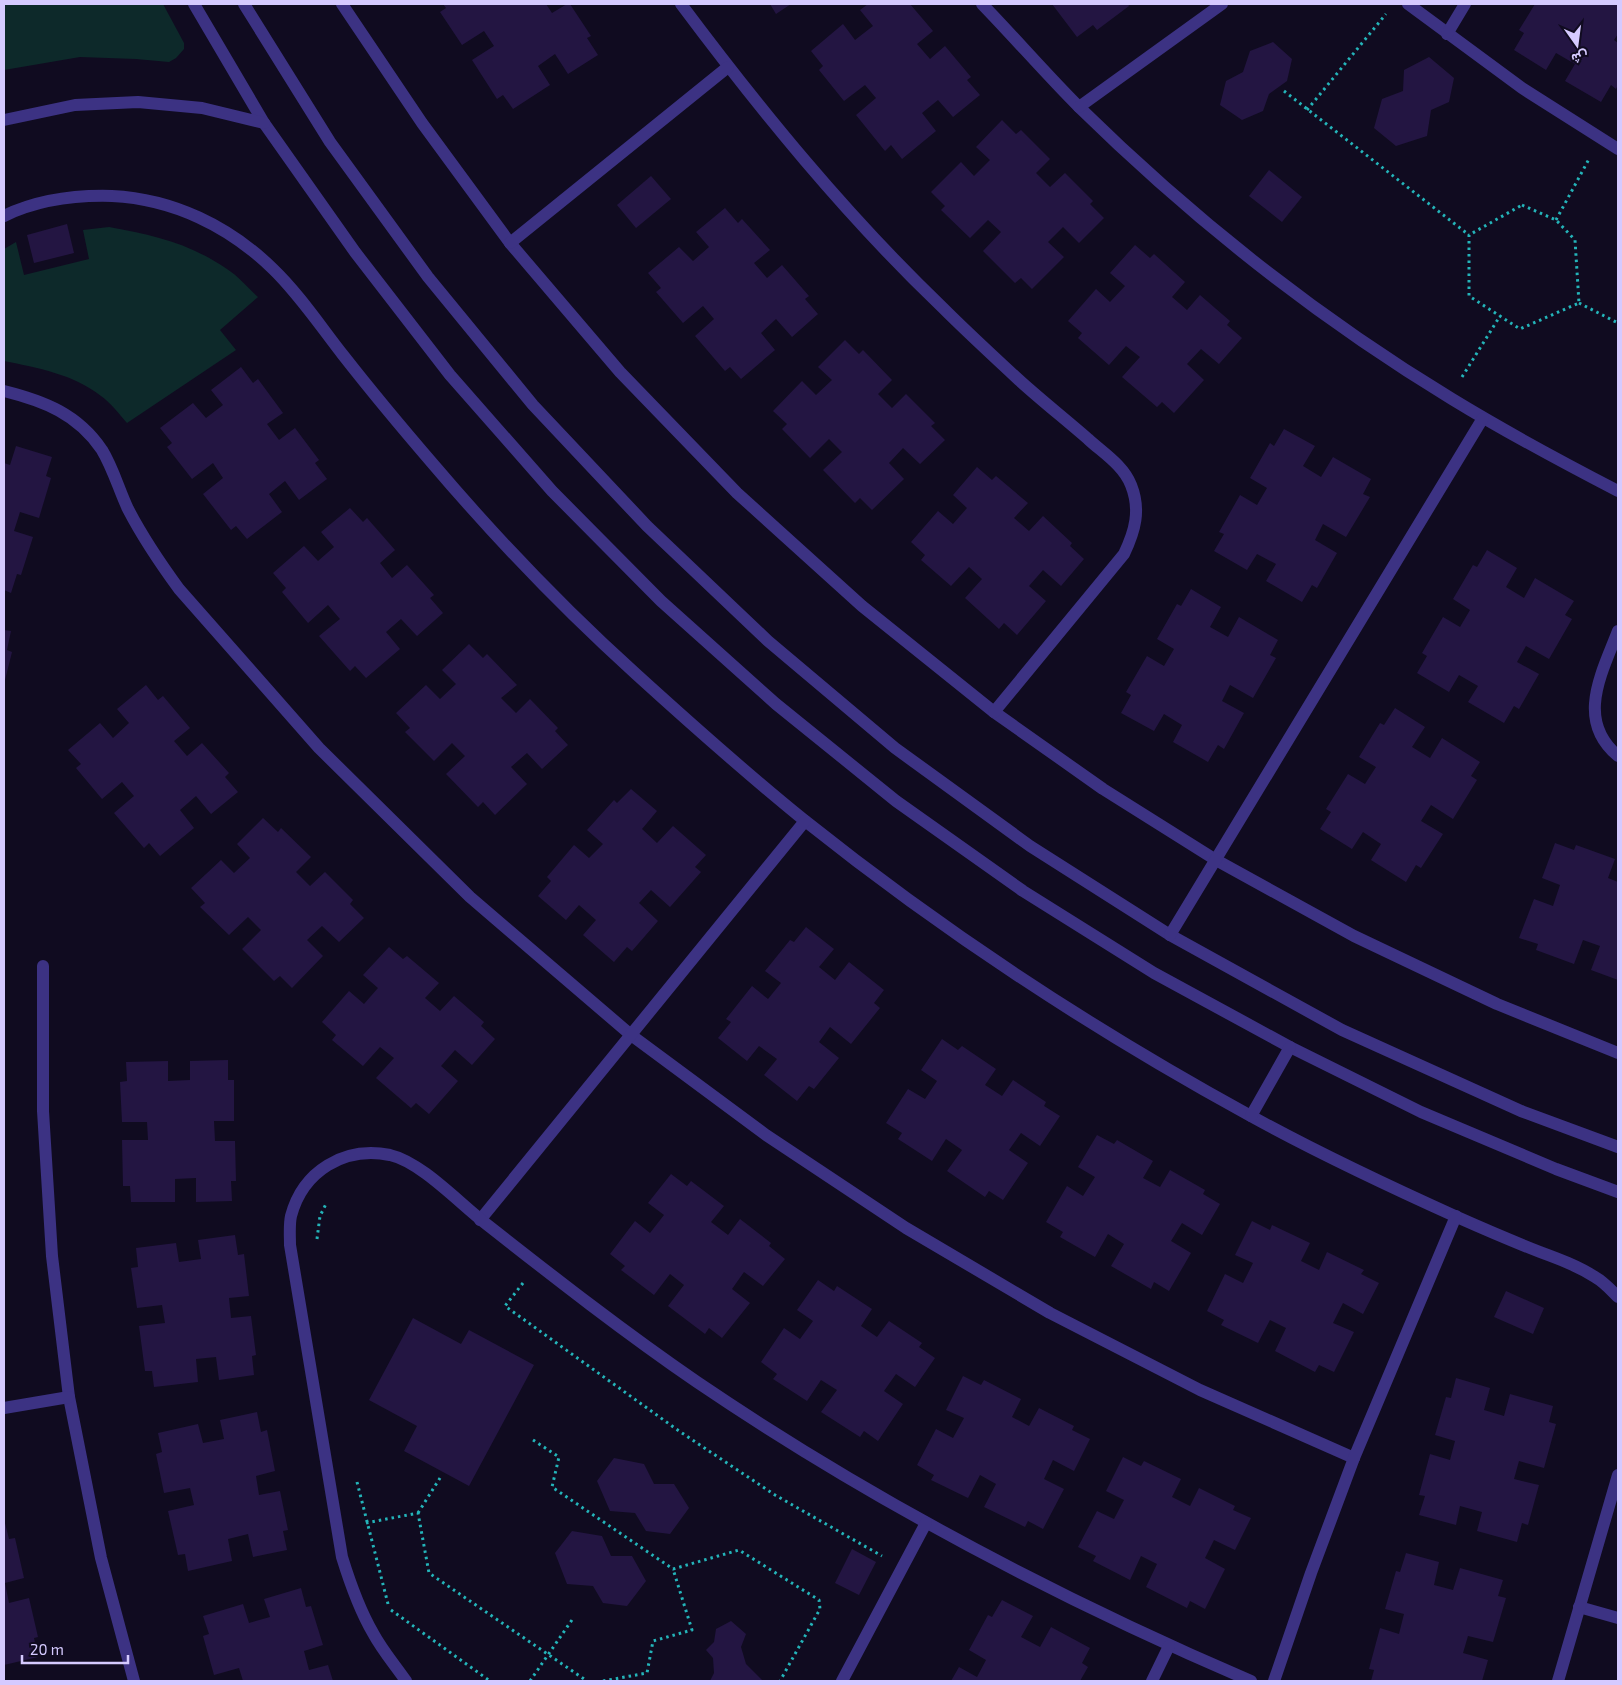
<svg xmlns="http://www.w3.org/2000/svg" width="1622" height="1685" font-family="'Exo 2',Vazirmatn,sans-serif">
<rect width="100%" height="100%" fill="#100b20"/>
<!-- green -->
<g fill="#0d292a">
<path d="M4,4H163L184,43V49L176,58L169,62L136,59L80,57L4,70Z"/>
<path d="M109,227C153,235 189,243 227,269C238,276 248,288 258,297L220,330L236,350L127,423C119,414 111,403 101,396C73,374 38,368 4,361V249L16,242L24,275L89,259L83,230Z"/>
</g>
<!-- building -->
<g fill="#231542">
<path d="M443,4H546L552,13L567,4H570L591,36L587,38L598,55L568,74L555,54L538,66L550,85L513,109L503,95L497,99L472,60L494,46L484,31L462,45L440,12L446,8Z"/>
<path d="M770,4H791L776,14Z"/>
<path d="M868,4H910L933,31L917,44L930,59L945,46L971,77L967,80L980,95L953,117L938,100L922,113L936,131L902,159L891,145L885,151L856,115L876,98L865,85L844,101L819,70L823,66L811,51L843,24L855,40L873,26L860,10Z"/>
<path d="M1052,4H1128L1129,6L1097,30L1093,25L1077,37Z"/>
<path d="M1535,4H1618V34L1614,40L1618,43V85L1616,89L1611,85L1601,102L1565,81L1575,64L1556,53L1546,70L1514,50L1524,33L1519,30Z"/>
<path d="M1273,42L1292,59L1287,81L1269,94L1263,111L1242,120L1220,105L1226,81L1243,72L1250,51Z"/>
<path d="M1429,57L1454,78L1449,102L1431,110L1427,136L1396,146L1374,128L1382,99L1403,91L1404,70Z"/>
<path d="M1002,120L1016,134L1021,130L1050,159L1036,173L1050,187L1065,173L1093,201L1090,204L1104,218L1079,243L1063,227L1048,242L1064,257L1032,289L1021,278L1015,283L983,251L1001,232L988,220L970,238L941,210L945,206L931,192L961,162L974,176L990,160L976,147Z"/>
<path d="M1269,170L1302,197L1282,222L1249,196Z"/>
<path d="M651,176L671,199L636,228L617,205Z"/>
<path d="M725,208L738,223L742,219L770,250L754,263L767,278L782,265L809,296L805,299L818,314L792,337L776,319L761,333L775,350L741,379L730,367L725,371L695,336L714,319L703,306L683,323L656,292L661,288L648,273L679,247L693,261L709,247L696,232Z"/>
<path d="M67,224L74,253L34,263L27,235Z"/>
<path d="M1135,245L1150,258L1154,254L1185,282L1172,297L1187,310L1200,295L1230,321L1227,325L1242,338L1219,364L1201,349L1187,364L1204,380L1174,413L1162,402L1157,407L1122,377L1140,357L1126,346L1109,365L1078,338L1082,333L1068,321L1096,289L1110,302L1125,286L1110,273Z"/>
<path d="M845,340L859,354L863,350L892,380L878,394L892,408L906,394L935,423L931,426L945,440L920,464L903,448L889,463L904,479L872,510L860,498L855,503L823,470L842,452L829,439L810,458L782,429L787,424L773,411L802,381L816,395L832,380L818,367Z"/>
<path d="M241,367L253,383L258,379L283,413L267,424L279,440L295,428L319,460L315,463L327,479L299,500L285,481L269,494L282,512L247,539L236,526L231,530L203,494L223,478L213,463L192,479L167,447L172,443L160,428L193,403L206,418L223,405L211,390Z"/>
<path d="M1284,429L1315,446L1303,466L1321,477L1333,457L1371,479L1363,494L1370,497L1346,537L1323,524L1315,540L1337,553L1317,588L1312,585L1302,602L1266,581L1276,564L1257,554L1247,570L1214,551L1224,534L1219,532L1240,495L1257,505L1267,488L1250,478L1270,443L1274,446Z"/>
<path d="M16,446L52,457L46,476L51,478L39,518L20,512L14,531L33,537L21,575L17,574L11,593L4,590V463L10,465Z"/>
<path d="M977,467L992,480L996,476L1028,503L1014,518L1029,531L1043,516L1072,543L1070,546L1084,559L1061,586L1043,570L1029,586L1046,601L1017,635L1004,623L999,629L965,598L982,579L969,567L951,586L921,560L925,555L911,542L938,511L953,524L967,508L953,495Z"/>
<path d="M350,508L363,522L367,518L395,550L380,563L392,578L407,565L434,595L430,598L443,613L417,636L401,619L386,632L400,649L366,678L355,666L350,671L319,636L340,619L328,605L308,623L282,592L286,588L273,573L304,546L318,561L334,547L321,532Z"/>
<path d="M1487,550L1517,568L1506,587L1524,598L1535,578L1574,601L1565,615L1572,619L1549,659L1526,646L1517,662L1539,674L1519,709L1514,706L1504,723L1468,702L1478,686L1459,675L1449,692L1417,673L1427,656L1422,653L1443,617L1460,627L1470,610L1453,599L1473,565L1477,567Z"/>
<path d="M1191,589L1221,607L1210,627L1228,637L1239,617L1278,640L1270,655L1276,658L1253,698L1230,685L1222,701L1244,713L1224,749L1218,745L1208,762L1173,742L1182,725L1164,714L1154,731L1121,713L1131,695L1126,692L1147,656L1164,666L1174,649L1157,639L1177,604L1181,606Z"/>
<path d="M4,630L11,631L7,650L12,652L4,684Z"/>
<path d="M469,644L483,658L487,654L517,685L501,698L516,713L530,699L558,728L555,731L568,745L542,769L527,753L511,767L527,784L495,815L483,802L478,807L446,774L465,756L452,743L434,761L405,732L410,728L396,713L426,685L440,699L456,684L442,670Z"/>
<path d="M146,685L158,700L163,696L190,728L174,741L187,756L202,743L229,773L225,777L238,792L211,814L196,796L180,810L194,828L160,856L149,843L144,848L114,813L134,796L122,782L102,799L76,768L81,764L68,750L100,723L113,738L129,723L117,709Z"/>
<path d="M1395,708L1425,727L1412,747L1430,758L1442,738L1480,762L1471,776L1477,780L1453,819L1431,805L1421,821L1443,834L1421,868L1416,865L1406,882L1371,860L1381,844L1363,832L1352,849L1320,829L1331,812L1326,809L1348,774L1365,784L1376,767L1359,757L1380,723L1384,725Z"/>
<path d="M631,789L657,811L642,829L657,843L673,826L706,855L695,867L701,872L670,907L651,890L639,903L658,921L632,951L627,947L614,962L583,935L596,920L579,905L566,920L538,896L551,881L547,877L574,845L589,858L603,844L587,830L614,800L617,803Z"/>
<path d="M263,818L278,832L281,828L311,857L296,872L310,886L325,872L353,900L350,904L364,918L339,942L322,926L307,940L323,956L292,988L280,976L274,981L242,949L261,930L248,917L229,935L200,907L205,903L191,888L221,860L234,873L250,858L237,844Z"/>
<path d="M1555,843L1574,850L1576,845L1615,859L1608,878L1618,882V980L1591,970L1600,946L1583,940L1574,964L1536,950L1538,944L1519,938L1534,899L1553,906L1560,885L1542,878Z"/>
<path d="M806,927L834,949L819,967L835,980L849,962L884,990L874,1003L880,1008L851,1044L830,1027L819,1042L839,1058L814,1089L809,1086L797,1101L764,1075L777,1059L759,1046L747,1061L718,1038L731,1022L726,1019L752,986L768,999L781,983L765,971L790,940L794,942Z"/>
<path d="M389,947L403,959L407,956L439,983L425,998L440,1011L454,996L484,1022L481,1026L495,1039L472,1065L455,1050L441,1066L458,1081L429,1114L416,1103L411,1108L376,1078L394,1058L380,1047L363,1066L332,1040L336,1035L322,1022L349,991L364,1004L378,988L363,975Z"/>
<path d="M942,1039L958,1050L962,1046L996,1069L985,1085L1002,1096L1013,1080L1046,1102L1044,1106L1060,1116L1040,1146L1021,1133L1009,1150L1028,1163L1003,1200L989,1191L985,1197L947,1171L962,1150L946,1139L932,1161L898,1139L902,1133L886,1123L908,1089L925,1099L937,1081L921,1070Z"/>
<path d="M228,1060V1080H234V1121H214L215,1141H235L236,1181H231L232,1201L196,1202V1178L175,1179V1202H131L130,1186H123L122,1140H148L147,1122H122L120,1082L127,1081L126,1062L168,1061V1081L190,1080V1061Z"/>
<path d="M1097,1135L1114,1144L1117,1140L1153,1161L1143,1178L1160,1187L1170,1170L1205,1190L1203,1194L1220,1204L1202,1235L1182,1223L1171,1241L1191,1253L1169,1291L1154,1282L1151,1289L1111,1266L1124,1244L1108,1234L1095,1257L1060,1237L1063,1232L1046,1222L1067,1186L1083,1196L1095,1177L1078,1167Z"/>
<path d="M671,1174L687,1186L691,1181L724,1206L711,1222L728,1235L740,1219L771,1243L769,1246L785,1259L763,1286L744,1272L732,1289L750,1303L722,1338L709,1328L705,1334L668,1306L684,1285L670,1274L654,1295L621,1270L625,1266L610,1254L635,1221L650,1233L664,1215L648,1203Z"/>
<path d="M1252,1221L1270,1230L1272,1225L1310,1243L1301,1261L1319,1270L1327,1252L1364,1270L1361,1274L1379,1283L1363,1314L1343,1303L1333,1323L1354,1332L1334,1372L1319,1365L1315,1372L1275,1351L1286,1328L1270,1320L1258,1343L1221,1325L1224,1320L1207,1311L1225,1274L1243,1283L1253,1263L1235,1255Z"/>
<path d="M235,1235L238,1255L244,1254L249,1296L229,1298L231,1318L251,1316L256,1355L252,1356L254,1375L219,1380L216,1357L196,1359L198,1382L154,1387L152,1371H145L139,1326L165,1323L162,1305L137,1308L131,1268L138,1267L136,1248L176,1243L179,1262L201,1259L198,1240Z"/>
<path d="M818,1280L834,1291L837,1286L872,1309L861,1326L877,1337L889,1321L922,1343L919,1347L935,1358L915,1387L896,1374L884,1391L903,1404L878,1441L864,1431L860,1437L821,1412L837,1390L821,1380L807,1401L773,1379L777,1374L761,1362L784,1328L800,1339L813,1321L797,1310Z"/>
<path d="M1506,1291L1544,1308L1533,1334L1494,1317Z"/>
<path d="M413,1318L461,1344L469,1330L534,1365L469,1486L404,1451L417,1426L369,1400Z"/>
<path d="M963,1376L981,1385L984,1380L1021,1399L1012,1417L1029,1426L1039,1408L1074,1426L1072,1430L1090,1439L1074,1471L1053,1460L1044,1479L1064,1489L1043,1529L1028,1521L1025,1527L984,1507L996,1484L980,1475L968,1498L931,1480L934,1475L917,1465L936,1429L953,1438L964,1418L946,1410Z"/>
<path d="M1456,1378L1490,1388L1484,1410L1504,1416L1510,1394L1553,1406L1549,1422L1556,1424L1544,1468L1519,1461L1514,1479L1539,1485L1528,1525L1522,1523L1517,1542L1477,1531L1482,1512L1460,1506L1456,1525L1419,1515L1425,1496L1419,1495L1430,1454L1450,1460L1455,1441L1435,1435L1446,1397L1451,1398Z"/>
<path d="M257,1412L261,1432L267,1430L275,1471L256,1476L259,1495L280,1491L288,1530L283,1531L287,1550L253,1557L248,1534L228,1539L232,1561L188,1571L185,1554L178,1555L168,1511L194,1505L190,1488L164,1493L156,1454L162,1452L158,1433L198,1424L203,1443L224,1439L220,1420Z"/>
<path d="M1123,1457L1141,1466L1144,1461L1181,1479L1172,1497L1190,1506L1199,1488L1235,1506L1233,1510L1251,1518L1235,1550L1214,1540L1205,1558L1225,1569L1205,1609L1190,1601L1187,1608L1146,1587L1157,1564L1141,1556L1130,1580L1093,1561L1096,1556L1078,1547L1097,1511L1114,1519L1124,1500L1106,1491Z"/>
<path d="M614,1458L644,1464L654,1484H674L689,1508L670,1534L646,1531L635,1513L610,1511L597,1481Z"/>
<path d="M4,1519L9,1539L15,1538L24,1578L5,1583L9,1603L29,1598L38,1637L34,1638L38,1657L4,1665Z"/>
<path d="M572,1531L602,1536L611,1556H632L646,1581L627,1606L603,1603L593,1586L567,1584L555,1553Z"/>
<path d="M852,1549L876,1562L859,1595L835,1583Z"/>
<path d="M1406,1553L1439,1562L1434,1585L1453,1590L1460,1568L1503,1580L1498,1596L1506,1598L1493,1642L1468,1636L1463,1653L1488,1660L1482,1681H1371L1374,1670L1369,1669L1380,1628L1399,1634L1404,1614L1385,1609L1396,1571L1400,1572Z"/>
<path d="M301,1588L306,1607L311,1606L323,1645L304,1651L309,1670L328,1665L333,1681H243L239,1668L214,1675L203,1636L209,1634L203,1616L243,1604L249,1623L270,1617L264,1599Z"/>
<path d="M1002,1600L1033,1616L1021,1637L1040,1647L1051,1627L1090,1648L1082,1663L1088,1667L1080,1681H951L959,1667L977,1677L986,1660L969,1650L988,1615L992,1617Z"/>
<path d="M731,1621L746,1634L741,1647L746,1664L763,1681H710L714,1673L713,1658L706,1650L714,1642L716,1629Z"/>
</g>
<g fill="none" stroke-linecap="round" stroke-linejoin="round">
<!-- path -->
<g stroke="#24b4b9" stroke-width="3" stroke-dasharray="2.5 4" stroke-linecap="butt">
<path d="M1284,91L1469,235"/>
<path d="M1307,110L1386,14"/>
<path d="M1522,205L1556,220L1575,240L1579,303L1520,329L1469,296V235Z"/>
<path d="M1556,220L1589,159"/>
<path d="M1579,303L1618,323"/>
<path d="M1462,377L1500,316"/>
<path d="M317,1239L320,1216L326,1204"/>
<path d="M523,1283L505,1306L679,1431L775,1495L882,1556"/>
<path d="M533,1440L559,1457L552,1487L673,1569L739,1550L819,1600L820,1609L780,1681"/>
<path d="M357,1482L388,1604"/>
<path d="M418,1513L440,1478"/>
<path d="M366,1523L418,1513L429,1573L587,1681"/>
<path d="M391,1610L490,1681"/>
<path d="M530,1681L574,1617"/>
<path d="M603,1681L647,1673L653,1641L692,1630L673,1569"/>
</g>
<!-- minor -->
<g stroke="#3c3283" stroke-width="12">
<path d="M194,4L264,123L355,252L450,375L552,491L661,601L776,704L896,801L1023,891L1154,973L1290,1047L1421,1112L1556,1169L1618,1192"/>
<path d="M244,4L330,142L428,277L533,405L647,526L768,641L895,748L1030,846L1170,935L1342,1030L1521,1111L1618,1147"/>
<path d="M342,4L422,123L510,243L620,372L737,493L862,606L994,712L1103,789L1216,860L1354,936L1497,1004L1618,1053"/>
<path d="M681,4C761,111 846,215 942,307C967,332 993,356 1019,380C1041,400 1065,419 1088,439C1103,453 1123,465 1131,485C1141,510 1135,531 1124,554L994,712"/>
<path d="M982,4C1015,38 1046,74 1079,107C1191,217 1317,317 1452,399C1506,432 1562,462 1618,491"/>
<path d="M1408,4L1522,88L1618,149"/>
<path d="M1447,34L1465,4"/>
<path d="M1079,107L1222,4"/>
<path d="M4,120L75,105L138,102L202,108L264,123"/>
<path d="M4,216C37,200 76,195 112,196C173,199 229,226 273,269C299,294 321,327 343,355C372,392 402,428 433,464C496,538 564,609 636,674C691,724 746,773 804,820C943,931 1092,1029 1249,1115C1316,1152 1386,1185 1457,1217C1484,1229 1512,1241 1540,1252C1559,1259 1578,1266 1595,1277C1604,1282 1611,1290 1618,1297"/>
<path d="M510,243L728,67"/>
<path d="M4,391C44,401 78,414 102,450C113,468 119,490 128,509C143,538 160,563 179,589L319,748L470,897L631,1035L766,1135L906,1228L1050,1313L1200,1390L1354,1458"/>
<path d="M1618,631C1602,673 1575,720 1618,756"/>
<path d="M1170,935L1483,418"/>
<path d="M43,966V1111L52,1256L69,1397L101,1558L134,1681"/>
<path d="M1251,1116L1290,1047"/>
<path d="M480,1220L805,821"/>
<path d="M4,1408L69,1397"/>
<path d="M1579,1607L1618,1618"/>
<path d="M406,1681C395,1665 382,1650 373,1633C359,1609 350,1583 342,1557L290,1245C290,1236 289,1225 291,1216C303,1171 344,1146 390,1155C421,1162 459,1203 485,1223C555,1278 624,1332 697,1382C871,1500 1058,1598 1251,1681"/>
<path d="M842,1681L926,1523"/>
<path d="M1152,1681L1169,1646"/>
<path d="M1274,1681L1311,1573L1354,1458L1456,1216"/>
<path d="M1558,1681L1618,1475"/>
</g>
</g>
<!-- border -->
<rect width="1622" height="1685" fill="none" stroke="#d5caff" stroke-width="10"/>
<!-- north arrow -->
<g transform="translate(1577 45) rotate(166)" stroke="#100b20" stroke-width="4" paint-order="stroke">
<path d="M0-4L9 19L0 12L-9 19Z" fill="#d5caff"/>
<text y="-8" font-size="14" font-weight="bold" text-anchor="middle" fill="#d5caff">ش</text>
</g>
<!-- scale -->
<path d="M22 1655v8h106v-8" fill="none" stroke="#d5caff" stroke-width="2.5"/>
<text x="30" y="1655" font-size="15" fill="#d5caff" stroke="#100b20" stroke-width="4" paint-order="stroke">20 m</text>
</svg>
